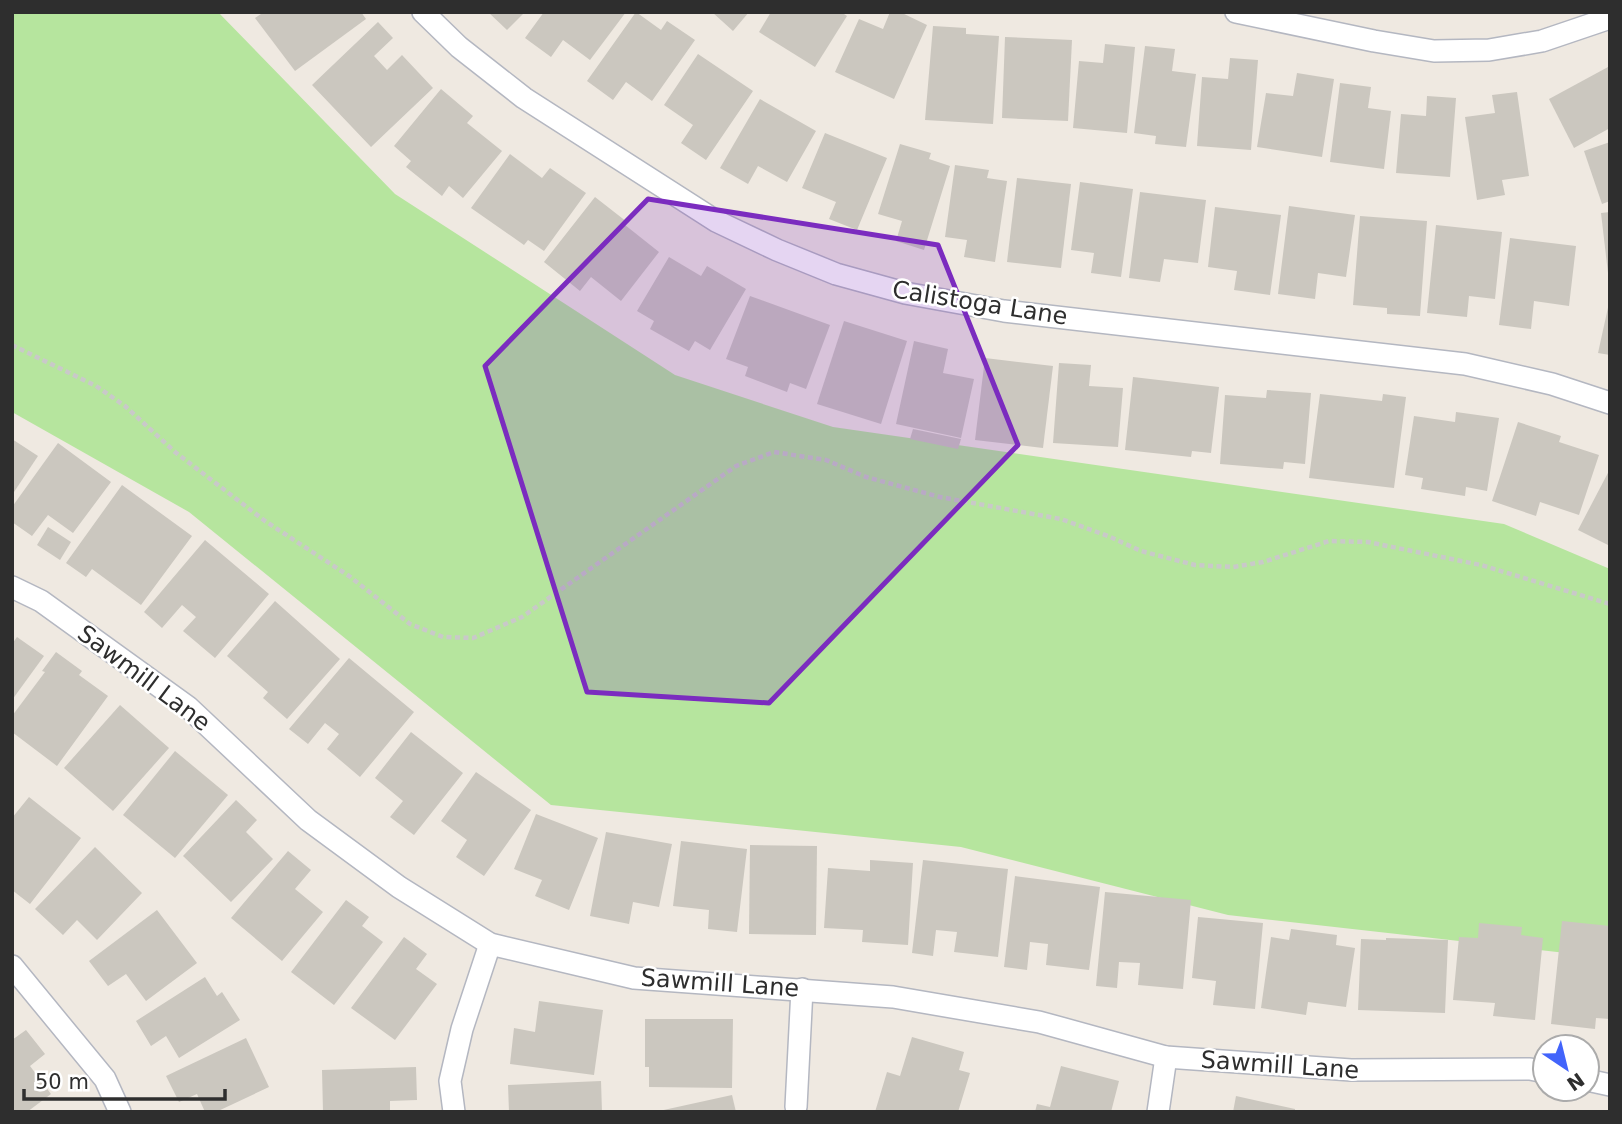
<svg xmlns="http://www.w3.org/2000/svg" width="1622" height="1124" font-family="'DejaVu Sans',sans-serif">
<rect width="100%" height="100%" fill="#efe9e1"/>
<!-- green -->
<path fill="#b6e59e" d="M12,12H218L395,194L675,375L833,427L1504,524L1610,569V958L1228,915L961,847L551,805L189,512L12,412Z"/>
<!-- building -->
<g fill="#cbc7bf">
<path d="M264,12H361L366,19L295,71L255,18Z"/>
<path d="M488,12H525L507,30Z"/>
<path d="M544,12H626L590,60L563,40L551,57L525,38Z"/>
<path d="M636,12L661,30L667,21L695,40L652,101L626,82L613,100L587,81Z"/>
<path d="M712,12H749L733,31Z"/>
<path d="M771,12H841L847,16L815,67L759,32Z"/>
<path d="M890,12H900L927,25L894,99L835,72L859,19L883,29Z"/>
<path d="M378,22L393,38L374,56L387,70L402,55L433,88L371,147L312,85Z"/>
<path d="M933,26L966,28V34L999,36L993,124L925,120Z"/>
<path d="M1005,37L1072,40L1068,121L1002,118Z"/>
<path d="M1105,44L1135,47L1127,133L1073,128L1079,61L1103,63Z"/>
<path d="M1145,46L1175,49L1172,71L1196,74L1186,147L1155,144L1156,136L1134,133Z"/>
<path d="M698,54L753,91L706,160L681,143L693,125L664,105Z"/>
<path d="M1230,58L1258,60L1251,150L1197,146L1202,77L1228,79Z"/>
<path d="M1608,67L1610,70V128L1574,148L1549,99Z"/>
<path d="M1297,73L1334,79L1322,157L1257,147L1266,93L1293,96Z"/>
<path d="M1340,83L1371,87L1368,108L1391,111L1384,169L1330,162Z"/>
<path d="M441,89L473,116L467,123L502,151L463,198L449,186L442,196L406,167L411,161L394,146Z"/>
<path d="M1517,92L1529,176L1502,180L1505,195L1477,200L1465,117L1495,113L1492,95Z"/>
<path d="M1427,96L1456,98L1450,177L1396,173L1401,114L1426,116Z"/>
<path d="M760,99L816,131L787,182L758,166L748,184L720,168Z"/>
<path d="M825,133L887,158L857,230L829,219L836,202L802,188Z"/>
<path d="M1610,142V201L1602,204L1584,151Z"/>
<path d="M900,144L931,153L929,159L950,166L924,250L896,241L902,221L878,214Z"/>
<path d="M510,154L542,178L550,168L586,193L544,251L528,240L524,245L471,208Z"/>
<path d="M955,165L989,170L987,178L1007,181L995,262L964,257L967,240L945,237Z"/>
<path d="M1017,178L1071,184L1061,268L1007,262Z"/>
<path d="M1080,182L1133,189L1121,277L1091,273L1094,253L1071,250Z"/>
<path d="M1140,192L1206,200L1198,263L1164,259L1160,282L1129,278Z"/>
<path d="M595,197L627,222L625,225L659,252L621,301L591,277L580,291L544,262Z"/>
<path d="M1289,206L1355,215L1346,277L1318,273L1315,299L1278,294Z"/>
<path d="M1215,207L1281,215L1270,295L1234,290L1237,271L1208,267Z"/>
<path d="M1610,212V273H1608L1601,213Z"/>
<path d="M1360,216L1427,221L1420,316L1387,314V308L1353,305Z"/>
<path d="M1436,225L1502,232L1495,299L1469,296L1467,317L1427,313Z"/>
<path d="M1510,238L1576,246L1569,306L1534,301L1531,329L1499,325Z"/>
<path d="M669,257L701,276L707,266L746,289L710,350L695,341L689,351L650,329L654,321L637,311Z"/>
<path d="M750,296L830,325L806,389L790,383L787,392L745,376L748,367L726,359Z"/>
<path d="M1609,303H1610V355L1598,353Z"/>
<path d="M844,321L907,341L881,424L817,404Z"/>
<path d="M914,341L948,349L943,373L974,379L961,438L896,424Z"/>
<path d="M985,358L1053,366L1043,448L975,440Z"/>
<path d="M1059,363L1091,365L1089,386L1123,388L1118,447L1053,443Z"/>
<path d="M1133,377L1219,387L1211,453L1192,451L1191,457L1125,450Z"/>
<path d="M1267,390L1311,393L1305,464L1284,462L1283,469L1220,464L1225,395L1266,398Z"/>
<path d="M1320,394L1382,401L1383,394L1406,397L1394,488L1309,478Z"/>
<path d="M1456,412L1499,418L1487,491L1466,487L1465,496L1421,489L1423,478L1405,475L1414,416L1455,422Z"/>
<path d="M1518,422L1561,436L1559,442L1599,455L1579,515L1540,502L1536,516L1492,501Z"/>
<path d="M913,429L961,439L958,449L910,439Z"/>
<path d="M12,439L38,456L12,495Z"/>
<path d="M58,443L111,482L73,533L48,515L32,536L12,522V507Z"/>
<path d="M1610,469V546L1578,530Z"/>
<path d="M122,485L192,536L141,605L92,569L86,577L66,563Z"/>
<path d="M48,527L71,542L60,560L37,545Z"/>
<path d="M205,540L269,594L215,658L183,631L196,617L182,605L162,628L144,612Z"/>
<path d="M275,601L340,659L287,719L263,698L268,692L227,656Z"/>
<path d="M17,637L44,656L12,700V644Z"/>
<path d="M56,652L82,671L79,675L108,696L57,766L12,732V716L45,672L42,671Z"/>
<path d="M349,658L414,712L360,777L327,749L339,734L325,723L308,744L289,729Z"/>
<path d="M120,705L169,748L113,811L64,768Z"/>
<path d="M411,732L463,773L414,835L390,817L403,801L375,778Z"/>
<path d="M175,751L228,795L175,858L123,815Z"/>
<path d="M476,772L531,810L484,876L456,857L467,840L441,821Z"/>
<path d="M29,797L81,838L30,904L12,890V867L14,865L12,864V818Z"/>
<path d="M236,800L257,820L246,832L273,859L231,902L183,856Z"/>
<path d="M536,814L598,838L569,910L535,896L542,880L514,869Z"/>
<path d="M606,832L672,844L659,907L633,902L629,924L590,916Z"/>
<path d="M681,841L747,849L737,932L708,929L709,910L673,906Z"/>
<path d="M750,845L817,846L816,935L749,934Z"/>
<path d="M95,847L142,893L97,940L77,920L63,935L35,909Z"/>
<path d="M288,851L311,870L295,889L323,912L282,961L231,918Z"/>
<path d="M870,860L913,863L908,945L862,942L863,930L824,928L828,868L870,871Z"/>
<path d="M923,860L1008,869L998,957L954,952L957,932L936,930L933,956L912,953Z"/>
<path d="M1015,876L1100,887L1089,970L1046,965L1048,944L1030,942L1027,970L1004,967Z"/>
<path d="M1105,892L1191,900L1183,989L1138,985L1140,963L1119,962L1117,988L1096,986Z"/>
<path d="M346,900L369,917L362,926L383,942L334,1005L291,972Z"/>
<path d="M157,910L197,963L146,1001L126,974L108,986L89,961Z"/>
<path d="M1198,917L1263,923L1255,1009L1213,1005L1216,981L1192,978Z"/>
<path d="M1562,921L1610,926V1019L1596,1018L1595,1029L1551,1024Z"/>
<path d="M1479,923L1522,927L1521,935L1543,938L1535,1020L1493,1016L1495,1003L1453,1000L1459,937L1478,938Z"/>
<path d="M1291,929L1337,935L1336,945L1355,948L1346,1007L1308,1002L1306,1015L1261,1008L1271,937L1289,940Z"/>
<path d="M404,937L427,954L416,969L437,984L395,1040L351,1008Z"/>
<path d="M1386,938L1448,940L1445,1013L1358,1010L1361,939L1386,940Z"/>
<path d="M205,977L217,996L222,992L240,1020L179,1058L166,1036L151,1046L136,1021Z"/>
<path d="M539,1001L603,1010L594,1075L510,1064L514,1028L535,1032Z"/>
<path d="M645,1019H733L732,1088L649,1087V1067H645Z"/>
<path d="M26,1030L45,1054L30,1066L51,1094L27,1112H12V1040Z"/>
<path d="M912,1037L964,1052L959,1070L970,1073L958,1112H875L887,1072L900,1076Z"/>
<path d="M246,1038L269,1087L216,1112H205L197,1094L179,1102L166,1076Z"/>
<path d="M1061,1066L1119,1081L1111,1112H1035L1037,1104L1050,1107Z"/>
<path d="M416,1067L417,1100L390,1101V1112H323L322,1070Z"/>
<path d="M601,1081L602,1112H509L508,1085Z"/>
<path d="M732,1095L736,1112H659V1111Z"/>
<path d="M1236,1096L1295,1109V1112H1233Z"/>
</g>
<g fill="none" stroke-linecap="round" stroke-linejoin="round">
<!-- minor casing -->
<g stroke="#b4b7c1" stroke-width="24">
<g id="minor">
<path d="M423,12L459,47L524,98L716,221L777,250L836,274L905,293L1004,311L1465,364L1552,384L1610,403"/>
<path d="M1236,12L1374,41L1434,51L1489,50L1542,41L1610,18"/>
<path d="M12,587L41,601L188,707L308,820L399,887L490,944L634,978L893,997L1039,1022L1166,1057L1351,1070L1530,1069L1545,1072"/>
<path d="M12,966L105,1079L120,1112"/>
<path d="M1587,1080L1610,1085"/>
<path d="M796,1107L802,989"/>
<path d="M454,1112L450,1081L462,1029L490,944"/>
<path d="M1158,1112L1166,1057"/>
</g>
</g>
<!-- path -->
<path stroke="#c9c9c9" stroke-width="4.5" stroke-dasharray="5 3.5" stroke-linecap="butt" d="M12,345L96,386L125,406L175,452L265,521L349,576L410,624L443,637L473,638L522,617L736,466L774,452L826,460L866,477L940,497L1061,519L1108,536L1141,551L1195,565L1233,567L1263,562L1329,541L1368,542L1481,565L1610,604"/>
<!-- minor -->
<use href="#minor" stroke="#fff" stroke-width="21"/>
</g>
<!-- marked area -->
<path fill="#7b2cbf" fill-opacity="0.2" stroke="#7b2cbf" stroke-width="5" stroke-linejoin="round" d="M648,199L938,245L1018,445L769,703L587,692L485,366Z"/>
<g text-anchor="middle" stroke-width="5" stroke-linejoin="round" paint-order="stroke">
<!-- street labels -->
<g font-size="24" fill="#2e2e2e" stroke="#fff">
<text transform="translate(980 303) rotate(9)" y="8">Calistoga Lane</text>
<text transform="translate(144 678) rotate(37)" y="8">Sawmill Lane</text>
<text transform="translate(720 983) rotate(4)" y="8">Sawmill Lane</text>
<text transform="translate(1280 1065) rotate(4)" y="8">Sawmill Lane</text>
</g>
</g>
<!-- border -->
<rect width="1622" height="1124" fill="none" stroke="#2e2e2e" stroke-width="28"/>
<!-- north arrow -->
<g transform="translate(1566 1068) rotate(145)"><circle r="33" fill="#ffffff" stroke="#ababab" stroke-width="2"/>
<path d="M0-5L12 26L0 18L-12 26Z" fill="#4264fb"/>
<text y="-10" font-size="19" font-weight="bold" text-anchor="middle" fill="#2e2e2e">N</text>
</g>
<!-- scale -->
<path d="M24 1089v10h201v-10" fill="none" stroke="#2e2e2e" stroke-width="3.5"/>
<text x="35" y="1089" font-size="21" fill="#2e2e2e" stroke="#ffffff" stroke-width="5" paint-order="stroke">50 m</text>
</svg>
